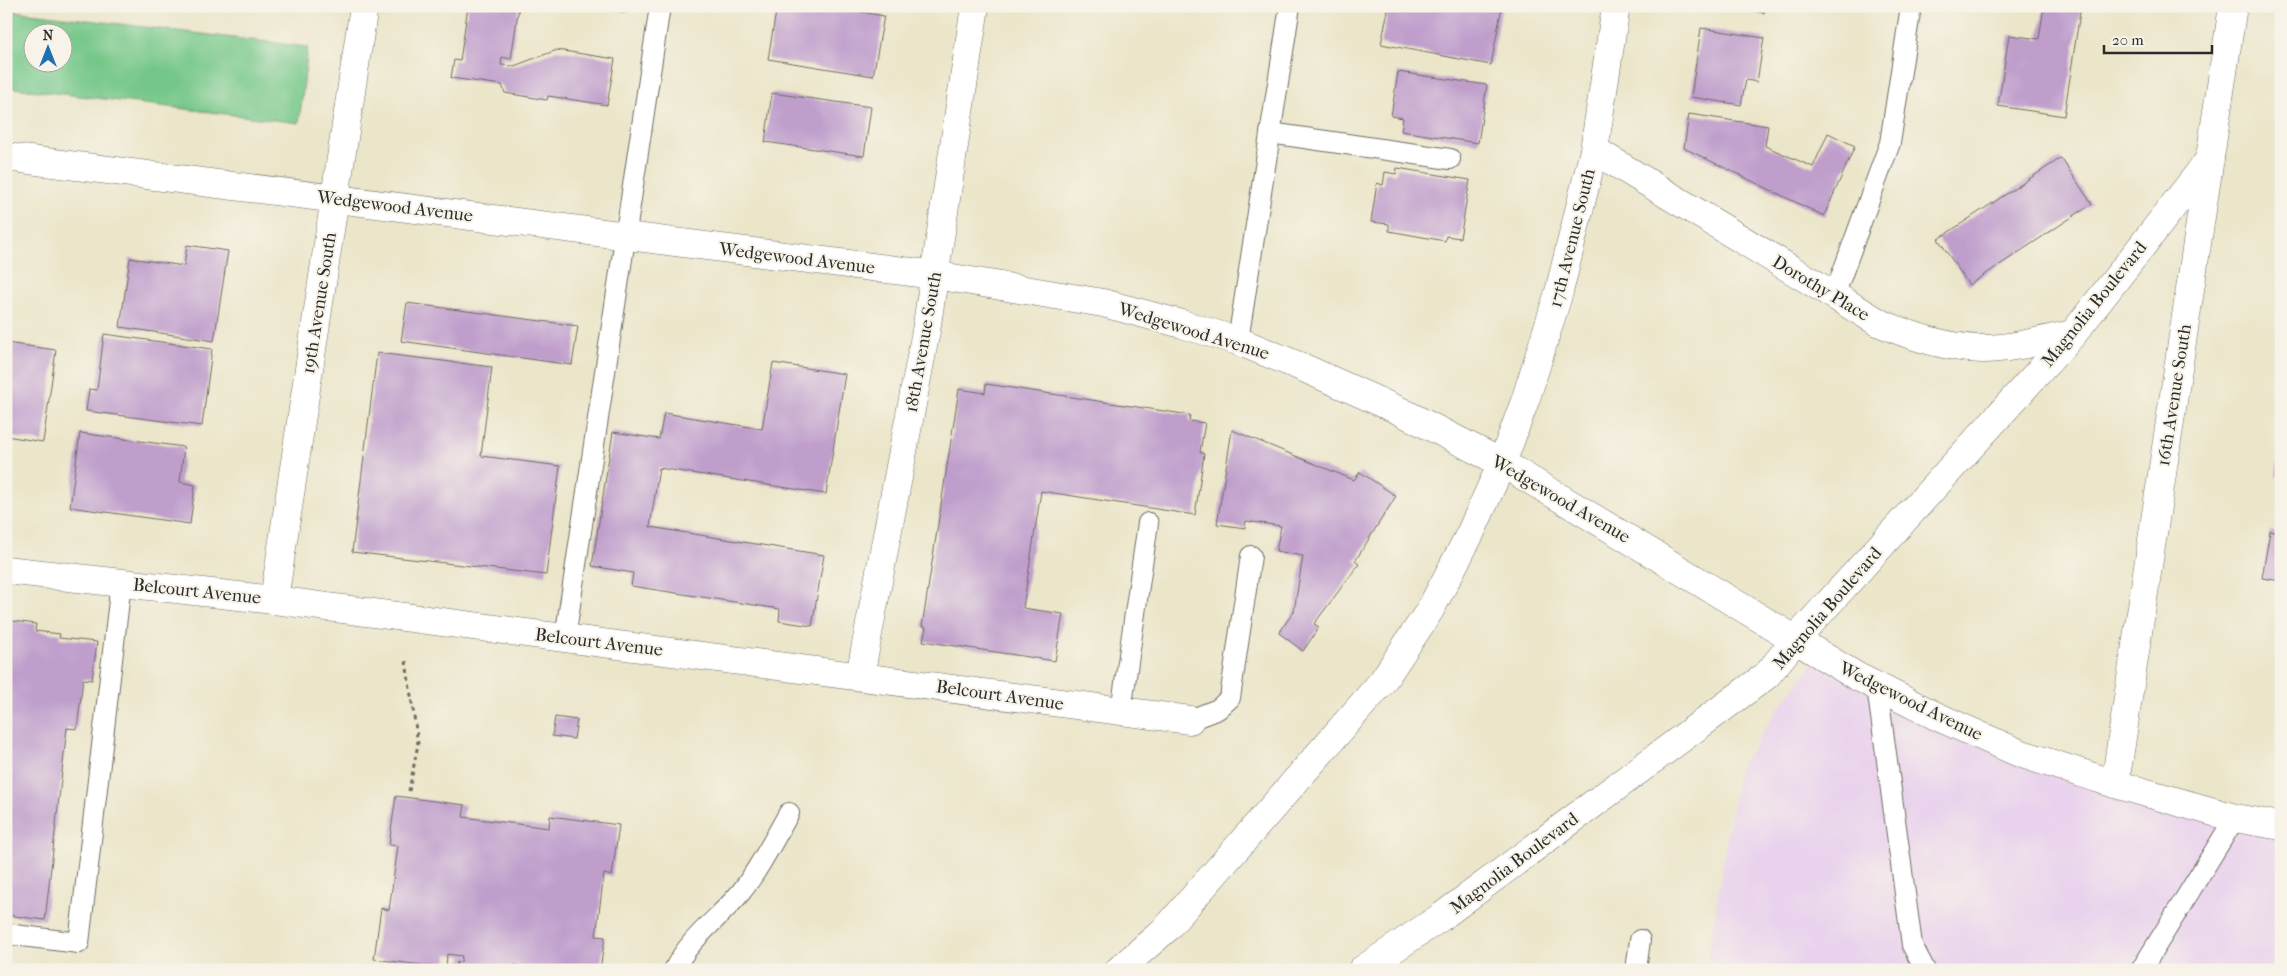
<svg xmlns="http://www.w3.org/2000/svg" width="2287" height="976" font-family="'IM FELL French Canon',serif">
<rect width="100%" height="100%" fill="#f7f3e8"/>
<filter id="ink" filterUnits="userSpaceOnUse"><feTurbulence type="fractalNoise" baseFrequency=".02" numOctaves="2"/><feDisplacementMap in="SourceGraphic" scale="10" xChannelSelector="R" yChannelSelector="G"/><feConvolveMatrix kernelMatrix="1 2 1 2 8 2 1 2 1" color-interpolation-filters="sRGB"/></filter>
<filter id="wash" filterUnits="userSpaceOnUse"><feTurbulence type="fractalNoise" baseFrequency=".0096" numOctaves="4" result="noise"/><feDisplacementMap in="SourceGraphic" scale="20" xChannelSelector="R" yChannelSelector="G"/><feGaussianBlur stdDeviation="1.12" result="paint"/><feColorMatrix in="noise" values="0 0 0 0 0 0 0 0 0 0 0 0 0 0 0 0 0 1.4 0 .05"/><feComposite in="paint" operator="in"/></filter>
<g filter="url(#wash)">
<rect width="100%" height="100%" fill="#ebe5c9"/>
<!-- built -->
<path fill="#e9d2ed" d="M1820,654L1976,734L2281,826V970H1706L1738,770L1775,713Z"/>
<!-- green -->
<path fill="#75c789" stroke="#50795a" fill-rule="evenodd" d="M6,10L308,47L299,123L6,87ZM32,32H62V62H32Z"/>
<g id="blocks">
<!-- building -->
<g fill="#bf9ecc">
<path d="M468,6H519L511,59L502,57L501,65L514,66L557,50L615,59L607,105L548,96L547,100L505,93L502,85L451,78L454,60L460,61Z"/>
<path d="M584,6H628L627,12Z"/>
<path d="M777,6H828L884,16L873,76L768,59Z"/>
<path d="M1389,6H1502L1491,65L1381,44Z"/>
<path d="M1732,6H1765L1764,13Z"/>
<path d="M2044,6H2081L2064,116L1998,106L2009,35L2039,39Z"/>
<path d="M1701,28L1764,38L1757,82L1746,80L1741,105L1691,97Z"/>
<path d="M1398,72L1487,85L1478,143L1401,131L1403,118L1391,116Z"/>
<path d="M772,93L871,107L864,156L765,142Z"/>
<path d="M1689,114L1768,126L1765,146L1813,167L1828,133L1855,146L1824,216L1684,148Z"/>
<path d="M2061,158L2092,204L1969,285L1938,239Z"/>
<path d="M1397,168L1470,180L1460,238L1446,236L1445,241L1389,231V224L1371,222L1377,183L1383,185L1385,172L1396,174Z"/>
<path d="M187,245L228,251L214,341L120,327L130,258L184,266Z"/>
<path d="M407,303L578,326L572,365L401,341Z"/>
<path d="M104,334L212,349L202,426L86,411L89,389L97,390Z"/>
<path d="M6,343L56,350L43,442L6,436Z"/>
<path d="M377,353L492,367L481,456L560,466L546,575L352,552Z"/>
<path d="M773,363L845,374L826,494L659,468L650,527L824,555L812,626L779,621L780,609L631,586L633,573L592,566L613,432L659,439L664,413L762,429Z"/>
<path d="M986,384L1190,415L1189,421L1205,423L1200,452L1204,454L1195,515L1041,491L1023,608L1063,614L1055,661L923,641L926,627H922L959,389L985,393Z"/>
<path d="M1232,430L1354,480L1360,472L1396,496L1355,561L1359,564L1314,624L1319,627L1303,651L1279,633L1294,611L1303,556L1276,551L1281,526L1246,521L1245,528L1217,524Z"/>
<path d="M80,433L184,447L180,482L195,485L190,524L70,507Z"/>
<path d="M2280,454H2281V477L2276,476Z"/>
<path d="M2270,531L2281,533V581L2262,578Z"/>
<path d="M6,620L36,624L35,631L60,634L59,638L97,642L92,680L83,679L77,729L67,728L45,920L6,915Z"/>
<path d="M555,717L577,720L574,739L552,736Z"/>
<path d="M396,796L465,805L463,817L549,828L550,816L619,825L612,876L604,874L596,936L605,937L600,970H529L530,967L515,965L514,968L518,970H455L457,962H461L462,956L447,954L446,968L374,959L381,908L389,910L398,846L389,845Z"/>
</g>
</g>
</g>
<g filter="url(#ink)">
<use href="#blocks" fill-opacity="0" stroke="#6e6c62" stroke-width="1"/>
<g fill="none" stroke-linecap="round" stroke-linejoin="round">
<!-- lane casing -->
<g stroke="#6e6c62" stroke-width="22">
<g id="lane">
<path d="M1270,133L1450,159"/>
<path d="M1834,296L1890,143L1911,6"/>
<path d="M1238,341L1290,6"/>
<path d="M565,638L660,6"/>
<path d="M1877,687L1912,945L1925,970"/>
<path d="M1121,711L1148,523"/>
<path d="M1190,720L1218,709L1230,698L1251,556"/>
<path d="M6,934L79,943L121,583"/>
<path d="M674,970C691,936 718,920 741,892C760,868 774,839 789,813"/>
<path d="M1636,970L1640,940"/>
<path d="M2141,970L2235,818"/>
</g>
</g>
<!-- street casing -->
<g stroke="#6e6c62" stroke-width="29">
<g id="street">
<path d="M1594,150L1878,322C1910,336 1947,348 1982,349C2012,349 2043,340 2073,334"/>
<path d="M6,570L274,600L1190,720"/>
<path d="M274,600L364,6"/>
<path d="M860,676L926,331L975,6"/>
</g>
</g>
<!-- secondary casing -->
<g stroke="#6e6c62" stroke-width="29">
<g id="secondary">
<path d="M6,157L935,275L1103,303L1182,324L1238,341L1304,368L1400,411L1502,463L1856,676L1936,716L2019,753L2115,784L2235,818L2281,826"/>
<path d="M2115,784L2233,6"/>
<path d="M1119,970L1166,929L1382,682L1430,610L1470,534L1502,463L1526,398L1559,292L1594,150L1616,6"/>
<path d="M1362,970L1441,917L1767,675L1796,639L2073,334L2210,159"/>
</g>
</g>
<!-- path -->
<path stroke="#6e6c62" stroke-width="3" stroke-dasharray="4 4" stroke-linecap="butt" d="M406,661L418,744L409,791"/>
<!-- lane -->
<use href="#lane" stroke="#fff" stroke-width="20"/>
<!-- street -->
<use href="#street" stroke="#fff" stroke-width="28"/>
<!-- secondary -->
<use href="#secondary" stroke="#fff" stroke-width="28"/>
</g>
</g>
<g text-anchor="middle" stroke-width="4" stroke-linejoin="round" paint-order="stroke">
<!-- street labels -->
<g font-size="18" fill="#2b2b2b" stroke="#f7f3e8">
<text transform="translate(395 206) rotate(7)" y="6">Wedgewood Avenue</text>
<text transform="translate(1572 238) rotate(-76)" y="6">17th Avenue South</text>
<text transform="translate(797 258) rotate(7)" y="6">Wedgewood Avenue</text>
<text transform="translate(1821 288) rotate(31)" y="6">Dorothy Place</text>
<text transform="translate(319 303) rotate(-81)" y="6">19th Avenue South</text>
<text transform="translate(2094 304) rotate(-51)" y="6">Magnolia Boulevard</text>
<text transform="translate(1194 331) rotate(17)" y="6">Wedgewood Avenue</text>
<text transform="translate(923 342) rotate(-80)" y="6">18th Avenue South</text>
<text transform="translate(2174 395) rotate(-81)" y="6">16th Avenue South</text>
<text transform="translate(1561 499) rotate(30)" y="6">Wedgewood Avenue</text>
<text transform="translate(197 591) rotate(6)" y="6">Belcourt Avenue</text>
<text transform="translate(1827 608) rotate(-49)" y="6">Magnolia Boulevard</text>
<text transform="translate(599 642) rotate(7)" y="6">Belcourt Avenue</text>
<text transform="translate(1000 695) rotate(8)" y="6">Belcourt Avenue</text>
<text transform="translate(1911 701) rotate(26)" y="6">Wedgewood Avenue</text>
<text transform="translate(1514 863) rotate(-37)" y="6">Magnolia Boulevard</text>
</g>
</g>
<!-- margin -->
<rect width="2287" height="976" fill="none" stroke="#f7f3e8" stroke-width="25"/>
<!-- north arrow -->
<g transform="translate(48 48)"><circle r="24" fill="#f7f3e8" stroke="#a5a39c"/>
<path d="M0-4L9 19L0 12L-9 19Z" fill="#1f6fb2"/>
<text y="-8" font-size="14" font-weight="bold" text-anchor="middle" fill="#2b2b2b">N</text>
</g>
<!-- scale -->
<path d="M2104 45v8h108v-8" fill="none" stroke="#2b2b2b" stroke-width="2.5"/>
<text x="2112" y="45" font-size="15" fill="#2b2b2b" stroke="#f7f3e8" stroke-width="4" paint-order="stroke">20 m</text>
</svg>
